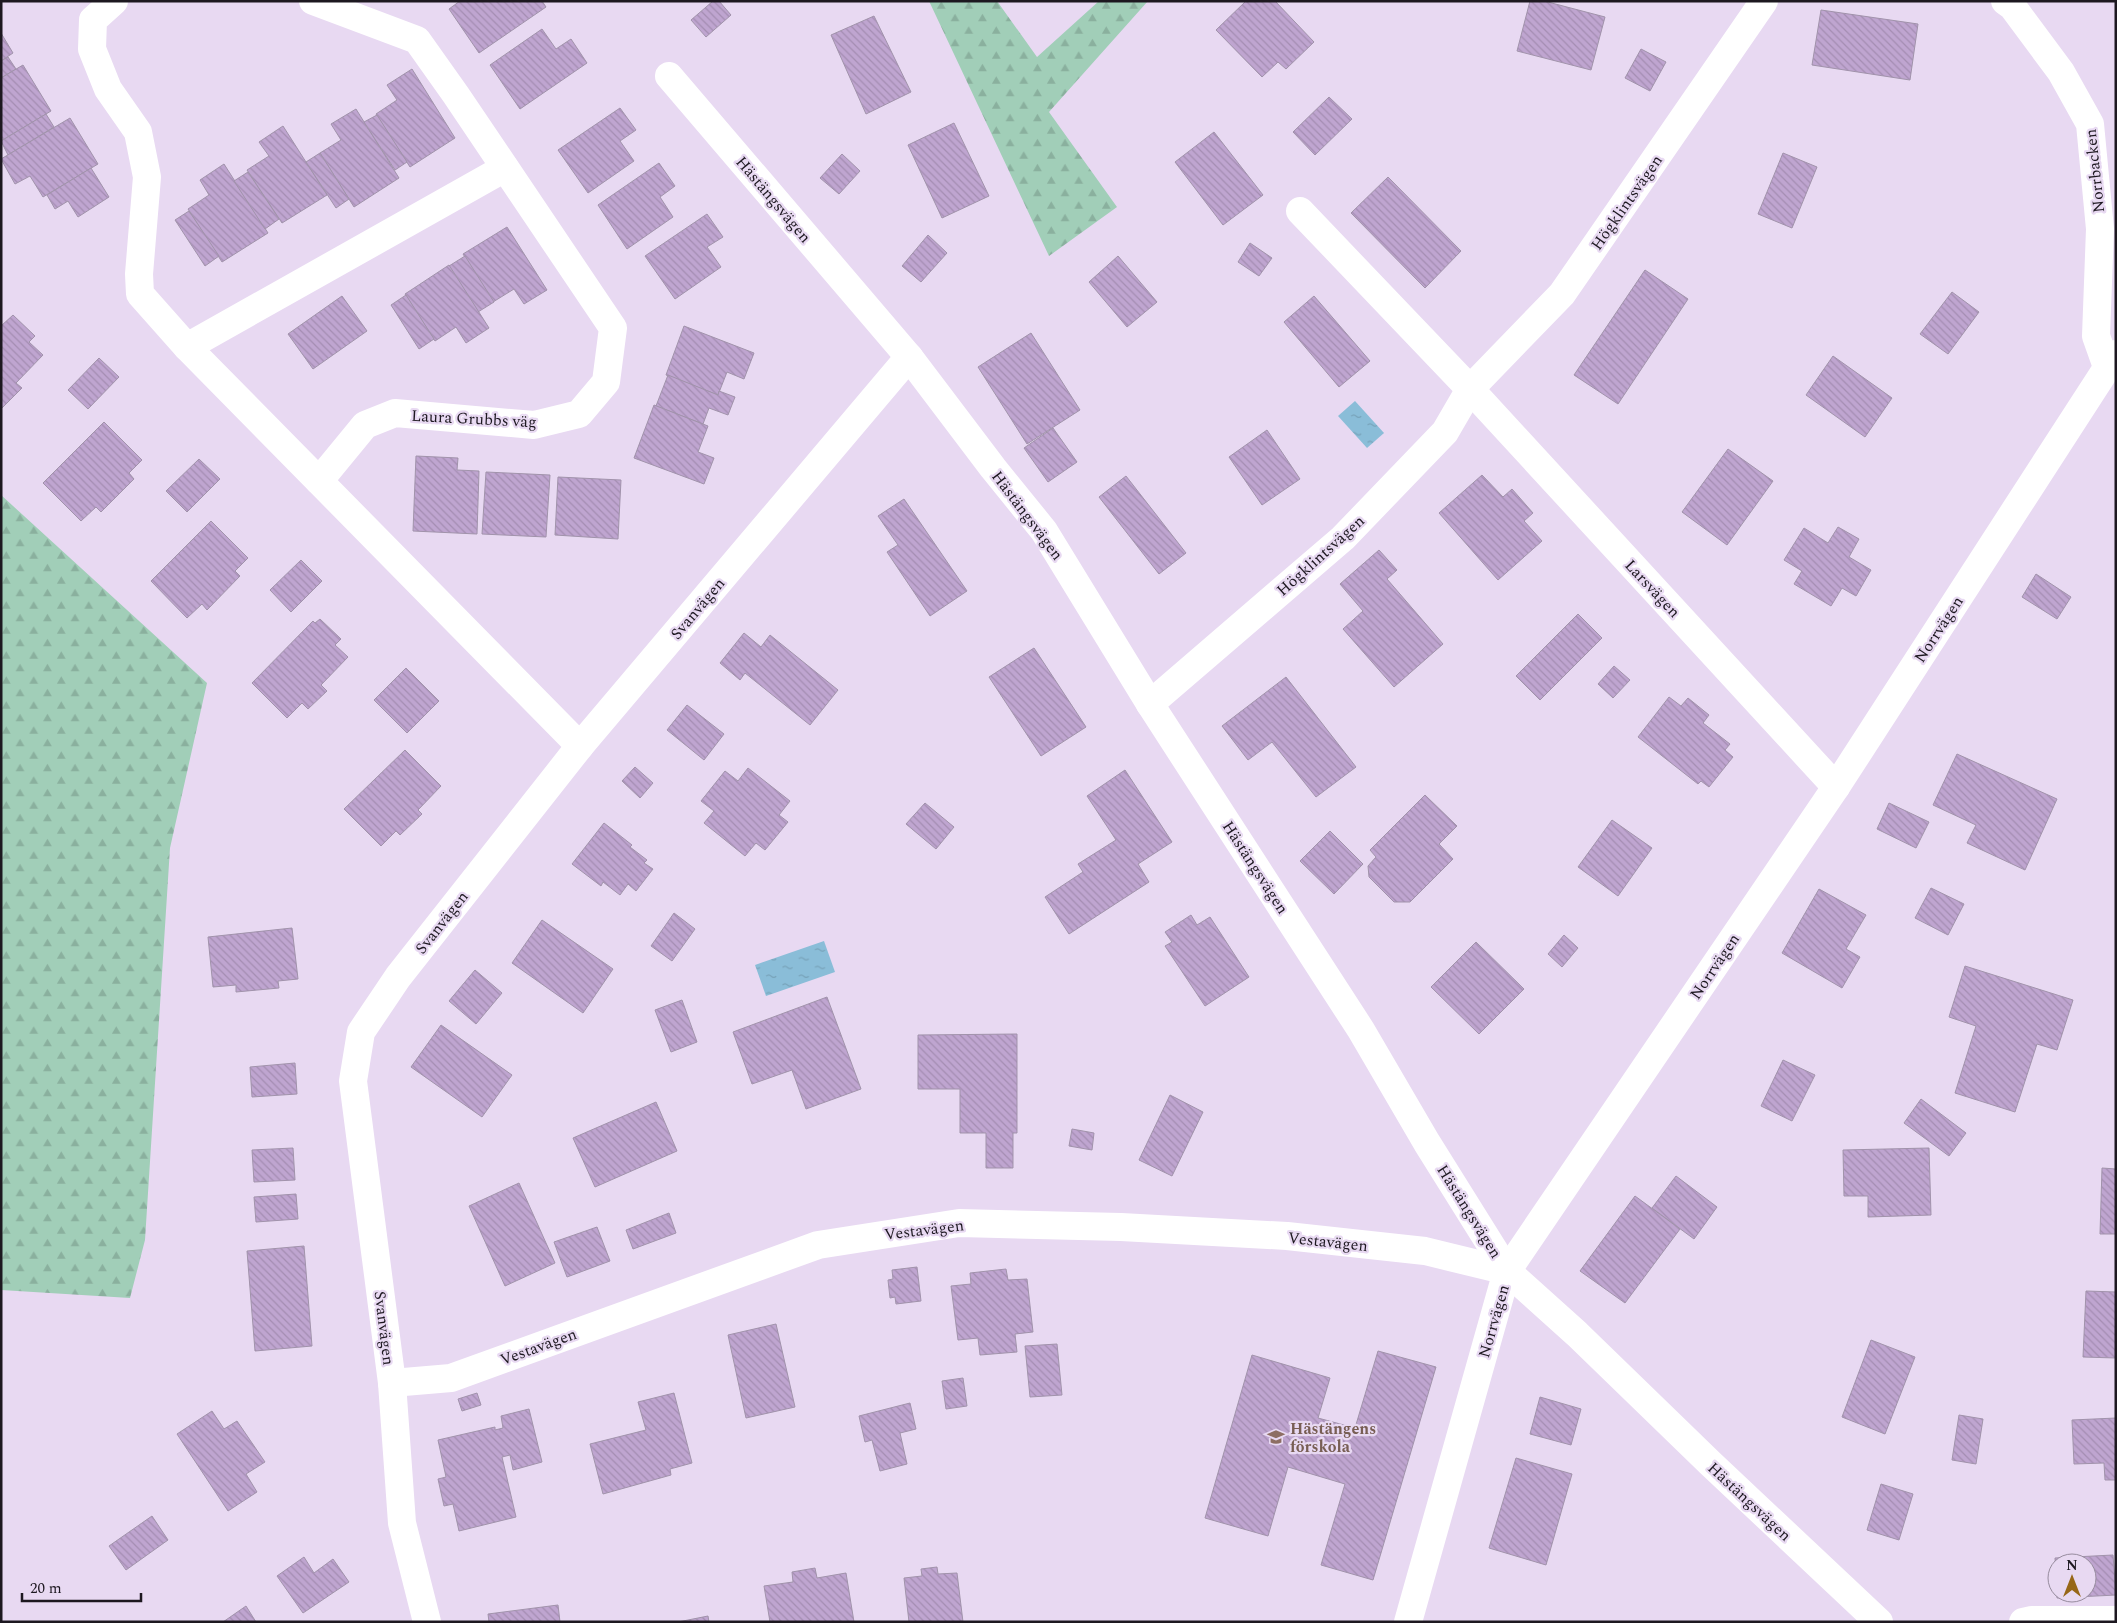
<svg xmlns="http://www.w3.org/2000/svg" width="2117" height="1623" font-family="Spectral,serif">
<defs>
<pattern id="forest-firs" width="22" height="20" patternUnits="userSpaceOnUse" patternTransform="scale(1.25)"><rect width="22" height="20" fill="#a1ceb8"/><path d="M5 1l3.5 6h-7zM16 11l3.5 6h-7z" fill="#8ab09e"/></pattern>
<pattern id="water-ripples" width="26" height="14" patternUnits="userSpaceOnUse" patternTransform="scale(1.25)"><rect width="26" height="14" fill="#8abdd8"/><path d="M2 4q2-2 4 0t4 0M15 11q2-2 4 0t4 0" fill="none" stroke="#77a2b9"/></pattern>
<pattern id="building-back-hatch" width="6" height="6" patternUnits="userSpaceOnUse" patternTransform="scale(1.25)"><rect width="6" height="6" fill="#bfa5d0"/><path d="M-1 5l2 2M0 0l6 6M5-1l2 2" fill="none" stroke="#a48db2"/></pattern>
</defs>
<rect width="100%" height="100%" fill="#e8d9f2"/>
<!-- forest -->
<g fill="url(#forest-firs)">
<path d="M929,1H997L1037,57L1099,1H1148L1049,112L1117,207L1049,256Z"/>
<path d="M1,495L207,683L170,848L145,1240L130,1298L1,1290Z"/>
</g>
<!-- water -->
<g fill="url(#water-ripples)">
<path d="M1355,401L1384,433L1367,448L1338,416Z"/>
<path d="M824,941L835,972L766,996L755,965Z"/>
</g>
<!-- building -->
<g fill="url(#building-back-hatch)" stroke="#a193ab" fill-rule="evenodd">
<path d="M460,1H542L546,7L479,53L449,9Z"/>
<path d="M713,1H719L731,15L706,37L691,20Z"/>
<path d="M1246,1H1275L1314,42L1286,69L1278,62L1262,77L1216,30Z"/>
<path d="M1530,1H1544L1605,17L1591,70L1517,51Z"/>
<path d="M1821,10L1918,24L1910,80L1812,65Z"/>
<path d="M874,16L911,92L866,114L831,35Z"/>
<path d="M542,29L556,49L571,39L587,63L520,109L490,65Z"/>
<path d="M1,33L13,53L1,61Z"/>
<path d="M1641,49L1666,62L1650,91L1625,78Z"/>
<path d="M8,57L16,69L1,78V61Z"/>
<path d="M23,65L51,111L1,141V78Z"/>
<path d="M412,69L455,138L410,167L376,114L397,100L387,85Z"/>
<path d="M1329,97L1352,119L1315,155L1293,132Z"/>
<path d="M620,108L636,130L620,141L634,161L588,193L558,150Z"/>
<path d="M356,109L399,178L354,207L320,153L341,140L331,124Z"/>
<path d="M46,114L54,127L8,155L1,141Z"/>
<path d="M377,115L407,162L395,170L364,122Z"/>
<path d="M70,118L98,164L43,197L30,176L15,184L1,159Z"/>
<path d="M954,123L989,196L942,218L908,145Z"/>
<path d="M283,126L327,195L282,223L247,170L269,156L259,142Z"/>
<path d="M1214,132L1263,195L1223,225L1175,162Z"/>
<path d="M320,153L349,199L336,208L306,162Z"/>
<path d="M1783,153L1817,167L1792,228L1758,214Z"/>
<path d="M842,154L860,171L839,194L820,178Z"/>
<path d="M659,163L675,186L660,197L673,217L627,249L598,205Z"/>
<path d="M224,164L268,233L222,262L188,209L209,195L200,180Z"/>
<path d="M91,168L109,197L78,217L68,201L55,209L47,195Z"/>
<path d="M248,172L279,219L265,229L234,181Z"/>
<path d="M1388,177L1461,251L1425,288L1351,213Z"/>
<path d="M189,211L219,256L205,266L175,220Z"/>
<path d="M707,214L723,237L707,247L721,267L675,299L645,256Z"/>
<path d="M507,227L547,290L524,304L514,289L493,302L463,254Z"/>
<path d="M928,235L947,253L921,282L902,266Z"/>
<path d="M1250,243L1272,258L1259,276L1238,262Z"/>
<path d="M465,256L494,302L478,312L449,266Z"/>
<path d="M1118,256L1157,302L1127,327L1089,282Z"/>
<path d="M449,265L489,328L466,343L456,327L435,341L405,294Z"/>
<path d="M1645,270L1688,299L1618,404L1574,375Z"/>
<path d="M1952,292L1979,312L1948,354L1920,334Z"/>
<path d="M406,295L434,339L419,349L391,305Z"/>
<path d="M342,296L367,331L313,369L288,334Z"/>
<path d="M1314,296L1370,361L1339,387L1284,322Z"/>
<path d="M13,315L35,336L29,342L43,355L16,383L22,388L1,409V326Z"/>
<path d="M684,326L754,353L744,379L727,372L718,395L666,375Z"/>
<path d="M1031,333L1080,410L1027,444L978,367Z"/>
<path d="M1833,356L1892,398L1865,437L1806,395Z"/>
<path d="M99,358L119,377L88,409L68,390Z"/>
<path d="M668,375L718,395L719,391L735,397L728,415L709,408L703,424L656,406Z"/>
<path d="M654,405L708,426L698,452L714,458L704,484L634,458Z"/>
<path d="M104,422L142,460L129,473L134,479L101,512L96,507L81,521L43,483Z"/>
<path d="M1053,428L1077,462L1048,482L1024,448Z"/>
<path d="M1267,430L1300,479L1262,505L1229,457Z"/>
<path d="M1728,449L1773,481L1727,545L1682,512Z"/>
<path d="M416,456L458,458L457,470L479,471L477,534L413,531Z"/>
<path d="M199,459L220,479L187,512L166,491Z"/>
<path d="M486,472L550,475L546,537L482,534Z"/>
<path d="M1482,475L1503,497L1512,489L1533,513L1524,521L1542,541L1498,580L1439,513Z"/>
<path d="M1126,476L1186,553L1159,574L1099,497Z"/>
<path d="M558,477L621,480L618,539L555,535Z"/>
<path d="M904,499L967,591L930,616L887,552L898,545L878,516Z"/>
<path d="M211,521L248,558L235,571L240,576L207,610L202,604L187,618L151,581Z"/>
<path d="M1838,527L1859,539L1849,557L1871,570L1856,596L1842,588L1831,606L1794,584L1802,571L1784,560L1804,528L1828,543Z"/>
<path d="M1379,550L1397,570L1387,579L1443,644L1394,687L1343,629L1363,611L1340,584Z"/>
<path d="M301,560L322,581L291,612L270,590Z"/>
<path d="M2036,574L2071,597L2057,619L2022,597Z"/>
<path d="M1578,614L1602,638L1540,700L1516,676Z"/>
<path d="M320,619L341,639L335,645L348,657L321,685L327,691L308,709L302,703L287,718L252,683L313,621L315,623Z"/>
<path d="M744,633L761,647L770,635L838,690L810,725L745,673L740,680L720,663Z"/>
<path d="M1034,648L1086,727L1041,756L989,677Z"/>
<path d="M1614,666L1630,680L1613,698L1598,684Z"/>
<path d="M406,668L439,701L407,733L374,700Z"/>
<path d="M1286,677L1356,767L1316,797L1272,742L1248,760L1222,726Z"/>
<path d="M1669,697L1681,706L1688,698L1709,715L1703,723L1730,744L1725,750L1733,757L1709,787L1701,781L1698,784L1638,737Z"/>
<path d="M687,705L724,734L704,760L667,730Z"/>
<path d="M405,750L441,786L418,810L422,814L400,835L396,831L381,846L344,809Z"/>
<path d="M1957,754L2057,799L2025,870L1967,843L1976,825L1933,805Z"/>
<path d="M635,767L653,783L640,798L622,781Z"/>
<path d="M748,768L790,801L779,815L788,822L765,850L756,843L745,856L704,823L714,811L701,801L725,771L738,781Z"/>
<path d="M1125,770L1172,842L1138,864L1149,882L1069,934L1045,897L1083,872L1078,864L1116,840L1087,796Z"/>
<path d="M1425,795L1457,826L1439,844L1453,859L1410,902H1394L1369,877L1368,866L1376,857L1370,850Z"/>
<path d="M925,803L954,827L936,849L906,824Z"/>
<path d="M1889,803L1929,822L1916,848L1877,829Z"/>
<path d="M1612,820L1652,848L1618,896L1578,867Z"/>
<path d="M604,823L632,845L630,847L647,860L644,863L653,869L636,891L628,884L620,895L603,882L601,886L572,864Z"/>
<path d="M1330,831L1363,864L1334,894L1300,861Z"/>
<path d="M1931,888L1964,904L1948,935L1915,918Z"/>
<path d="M1819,889L1866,915L1846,949L1860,957L1842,988L1782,953Z"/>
<path d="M674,913L695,929L672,961L651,946Z"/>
<path d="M1191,915L1197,925L1210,917L1249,977L1205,1006L1165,946L1172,942L1165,932Z"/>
<path d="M542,920L613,969L583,1013L512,963Z"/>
<path d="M292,928L298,979L278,981L279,988L236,992V985L213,987L208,937Z"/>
<path d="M1564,935L1578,948L1562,967L1548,954Z"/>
<path d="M1476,942L1524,989L1479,1034L1431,987Z"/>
<path d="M1965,966L2073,1000L2057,1050L2037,1044L2015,1112L1955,1093L1976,1026L1949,1017Z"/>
<path d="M475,970L502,993L476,1024L449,1001Z"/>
<path d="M827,997L861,1089L806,1109L792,1070L752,1084L733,1032Z"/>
<path d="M682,1000L697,1042L671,1052L655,1010Z"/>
<path d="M441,1025L512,1075L482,1117L411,1067Z"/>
<path d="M1017,1034V1133H1013V1168H986V1133H960V1089H918V1035Z"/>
<path d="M1783,1060L1815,1075L1792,1121L1761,1106Z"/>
<path d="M295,1063L297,1094L252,1097L250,1067Z"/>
<path d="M1170,1095L1203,1112L1172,1176L1139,1160Z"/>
<path d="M1921,1099L1966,1133L1949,1156L1904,1123Z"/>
<path d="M656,1102L677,1151L595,1187L573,1138Z"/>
<path d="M1072,1129L1094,1133L1092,1150L1069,1146Z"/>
<path d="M293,1148L295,1180L254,1182L252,1150Z"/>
<path d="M1929,1148L1931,1215L1868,1217V1196H1844L1843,1150Z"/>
<path d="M2102,1168L2116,1169V1234H2100Z"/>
<path d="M1676,1176L1717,1207L1694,1239L1652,1208Z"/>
<path d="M519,1183L555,1263L505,1286L469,1206Z"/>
<path d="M296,1194L298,1219L256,1222L254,1197Z"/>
<path d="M1635,1196L1680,1229L1625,1303L1580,1271Z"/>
<path d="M669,1213L676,1233L633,1249L626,1230Z"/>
<path d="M597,1227L610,1261L567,1277L554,1242Z"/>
<path d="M304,1246L312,1346L255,1351L247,1251Z"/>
<path d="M917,1267L921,1301L896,1304L895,1297L890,1298L888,1280L893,1279L892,1270Z"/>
<path d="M1006,1269L1008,1280L1027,1279L1033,1332L1015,1334L1017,1352L980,1355L978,1338L958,1340L951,1286L971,1284L970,1273Z"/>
<path d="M2086,1291L2116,1292V1358L2083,1357Z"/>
<path d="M776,1324L795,1407L746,1418L728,1335Z"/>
<path d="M1871,1340L1915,1357L1885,1434L1842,1417Z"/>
<path d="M1057,1344L1062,1395L1030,1397L1025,1346Z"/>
<path d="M1378,1351L1436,1367L1373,1580L1321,1565L1345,1484L1288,1467L1268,1536L1205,1518L1252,1355L1330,1378L1318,1418L1355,1428Z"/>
<path d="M963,1378L967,1406L946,1409L942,1381Z"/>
<path d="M477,1393L481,1405L462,1411L458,1399Z"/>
<path d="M674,1393L692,1463L670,1469L671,1475L603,1494L590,1444L646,1430L638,1402Z"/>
<path d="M1540,1397L1581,1409L1571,1445L1530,1434Z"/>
<path d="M910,1403L916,1429L900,1433L907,1464L880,1471L872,1440L865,1442L859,1416Z"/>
<path d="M529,1409L542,1462L513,1470L510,1455L502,1457L516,1517L459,1531L453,1504L444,1506L438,1479L446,1477L438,1440L495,1427V1430L503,1428L501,1416Z"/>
<path d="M212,1411L224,1429L237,1421L265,1462L246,1474L257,1492L228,1511L177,1434Z"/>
<path d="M1959,1415L1983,1419L1976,1464L1952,1460Z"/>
<path d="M2116,1418V1480H2105L2104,1463L2074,1464L2072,1420Z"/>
<path d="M1516,1458L1572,1474L1546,1565L1489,1548Z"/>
<path d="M1881,1484L1913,1494L1899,1540L1867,1530Z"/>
<path d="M152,1516L168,1540L126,1570L109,1546Z"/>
<path d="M2113,1555L2116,1595L2057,1598L2055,1558ZM2057,1563H2087V1593H2057Z"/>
<path d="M304,1557L314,1573L333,1559L349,1582L303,1613L277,1576Z"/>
<path d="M937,1567L938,1574L957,1573L963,1622H909L904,1578L922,1576L921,1569Z"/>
<path d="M815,1568L817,1578L846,1573L854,1622H770L764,1586L793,1582L792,1572Z"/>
<path d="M558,1605L560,1622H489L488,1614Z"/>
<path d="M246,1606L256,1622H223Z"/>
<path d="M708,1616L709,1622H678Z"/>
</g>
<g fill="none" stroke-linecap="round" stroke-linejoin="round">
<!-- minor -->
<g stroke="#fff" stroke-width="28">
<path d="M114,1L93,20L92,49L108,89L138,132L147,177L139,274L140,294L187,347L580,746"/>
<path d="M313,1L417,40L456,95L613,328L606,382L579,414L534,425L395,413L365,425L319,481"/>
<path d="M2005,1L2012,6L2061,72L2090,124L2100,229L2096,336L2107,367"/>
<path d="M669,76L909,357L993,468L1044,531L1150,704L1361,1030L1427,1143L1507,1271L1577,1334L1710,1463L1879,1622"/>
<path d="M1300,211L1470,389L1836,787"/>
<path d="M187,347L505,168"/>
<path d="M1150,704L1343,538L1445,432L1470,389L1562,294L1764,1"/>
<path d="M392,1383L451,1378L818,1245L959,1223L1121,1227L1287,1236L1425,1251L1507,1271"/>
<path d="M427,1622L402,1523L392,1383L353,1081L361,1032L398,977L580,746L909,357"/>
<path d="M1408,1622L1507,1271L1836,787L2116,354"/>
<path d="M2023,1622L2032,1620H2116"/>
</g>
</g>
<!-- icons -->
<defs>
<g id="school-bare" transform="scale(1.35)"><path d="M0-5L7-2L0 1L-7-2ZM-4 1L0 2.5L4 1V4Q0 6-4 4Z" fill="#8d6e63" stroke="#e8d9f2" stroke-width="2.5" paint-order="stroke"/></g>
</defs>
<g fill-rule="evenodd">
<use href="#school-bare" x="1276" y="1437"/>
</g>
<g text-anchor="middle" stroke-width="4.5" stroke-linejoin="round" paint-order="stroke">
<!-- street labels -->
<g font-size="16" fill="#1d1820" stroke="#e8d9f2">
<text transform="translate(2094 171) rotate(-96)" y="6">Norrbacken</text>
<text transform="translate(774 199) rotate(50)" y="6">Hästängsvägen</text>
<text transform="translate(1626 202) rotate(-55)" y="6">Högklintsvägen</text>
<text transform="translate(474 418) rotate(3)" y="6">Laura Grubbs väg</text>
<text transform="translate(1028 515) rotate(53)" y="6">Hästängsvägen</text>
<text transform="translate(1320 555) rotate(-42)" y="6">Högklintsvägen</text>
<text transform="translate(1653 588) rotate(47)" y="6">Larsvägen</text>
<text transform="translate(697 608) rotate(-50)" y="6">Svanvägen</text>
<text transform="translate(1938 629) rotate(-57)" y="6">Norrvägen</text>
<text transform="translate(1256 867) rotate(57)" y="6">Hästängsvägen</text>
<text transform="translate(441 922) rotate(-52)" y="6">Svanvägen</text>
<text transform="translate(1714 966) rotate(-56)" y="6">Norrvägen</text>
<text transform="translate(1470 1211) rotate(58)" y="6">Hästängsvägen</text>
<text transform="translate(924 1229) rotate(-7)" y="6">Vestavägen</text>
<text transform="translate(1328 1241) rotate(6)" y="6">Vestavägen</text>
<text transform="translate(1493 1321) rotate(-74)" y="6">Norrvägen</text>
<text transform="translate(385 1328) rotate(83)" y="6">Svanvägen</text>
<text transform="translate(538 1346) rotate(-20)" y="6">Vestavägen</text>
<text transform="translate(1750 1501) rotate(43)" y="6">Hästängsvägen</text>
</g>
<!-- education labels -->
<g font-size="16" font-weight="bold" fill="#785e54" stroke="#e8d9f2" text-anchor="start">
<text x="1290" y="1434">Hästängens<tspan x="1290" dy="18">förskola</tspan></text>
</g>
</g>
<!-- border -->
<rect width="2117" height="1623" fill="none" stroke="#1d1820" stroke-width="5"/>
<!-- north arrow -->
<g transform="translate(2072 1578)"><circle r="24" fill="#e8d9f2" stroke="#978c9e"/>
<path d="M0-4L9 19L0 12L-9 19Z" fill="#976718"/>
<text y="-8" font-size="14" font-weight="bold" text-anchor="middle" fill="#1d1820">N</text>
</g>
<!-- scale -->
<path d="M22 1593v8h119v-8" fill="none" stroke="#1d1820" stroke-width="2.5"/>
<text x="30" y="1593" font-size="15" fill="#1d1820" stroke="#e8d9f2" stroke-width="4" paint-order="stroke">20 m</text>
</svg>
